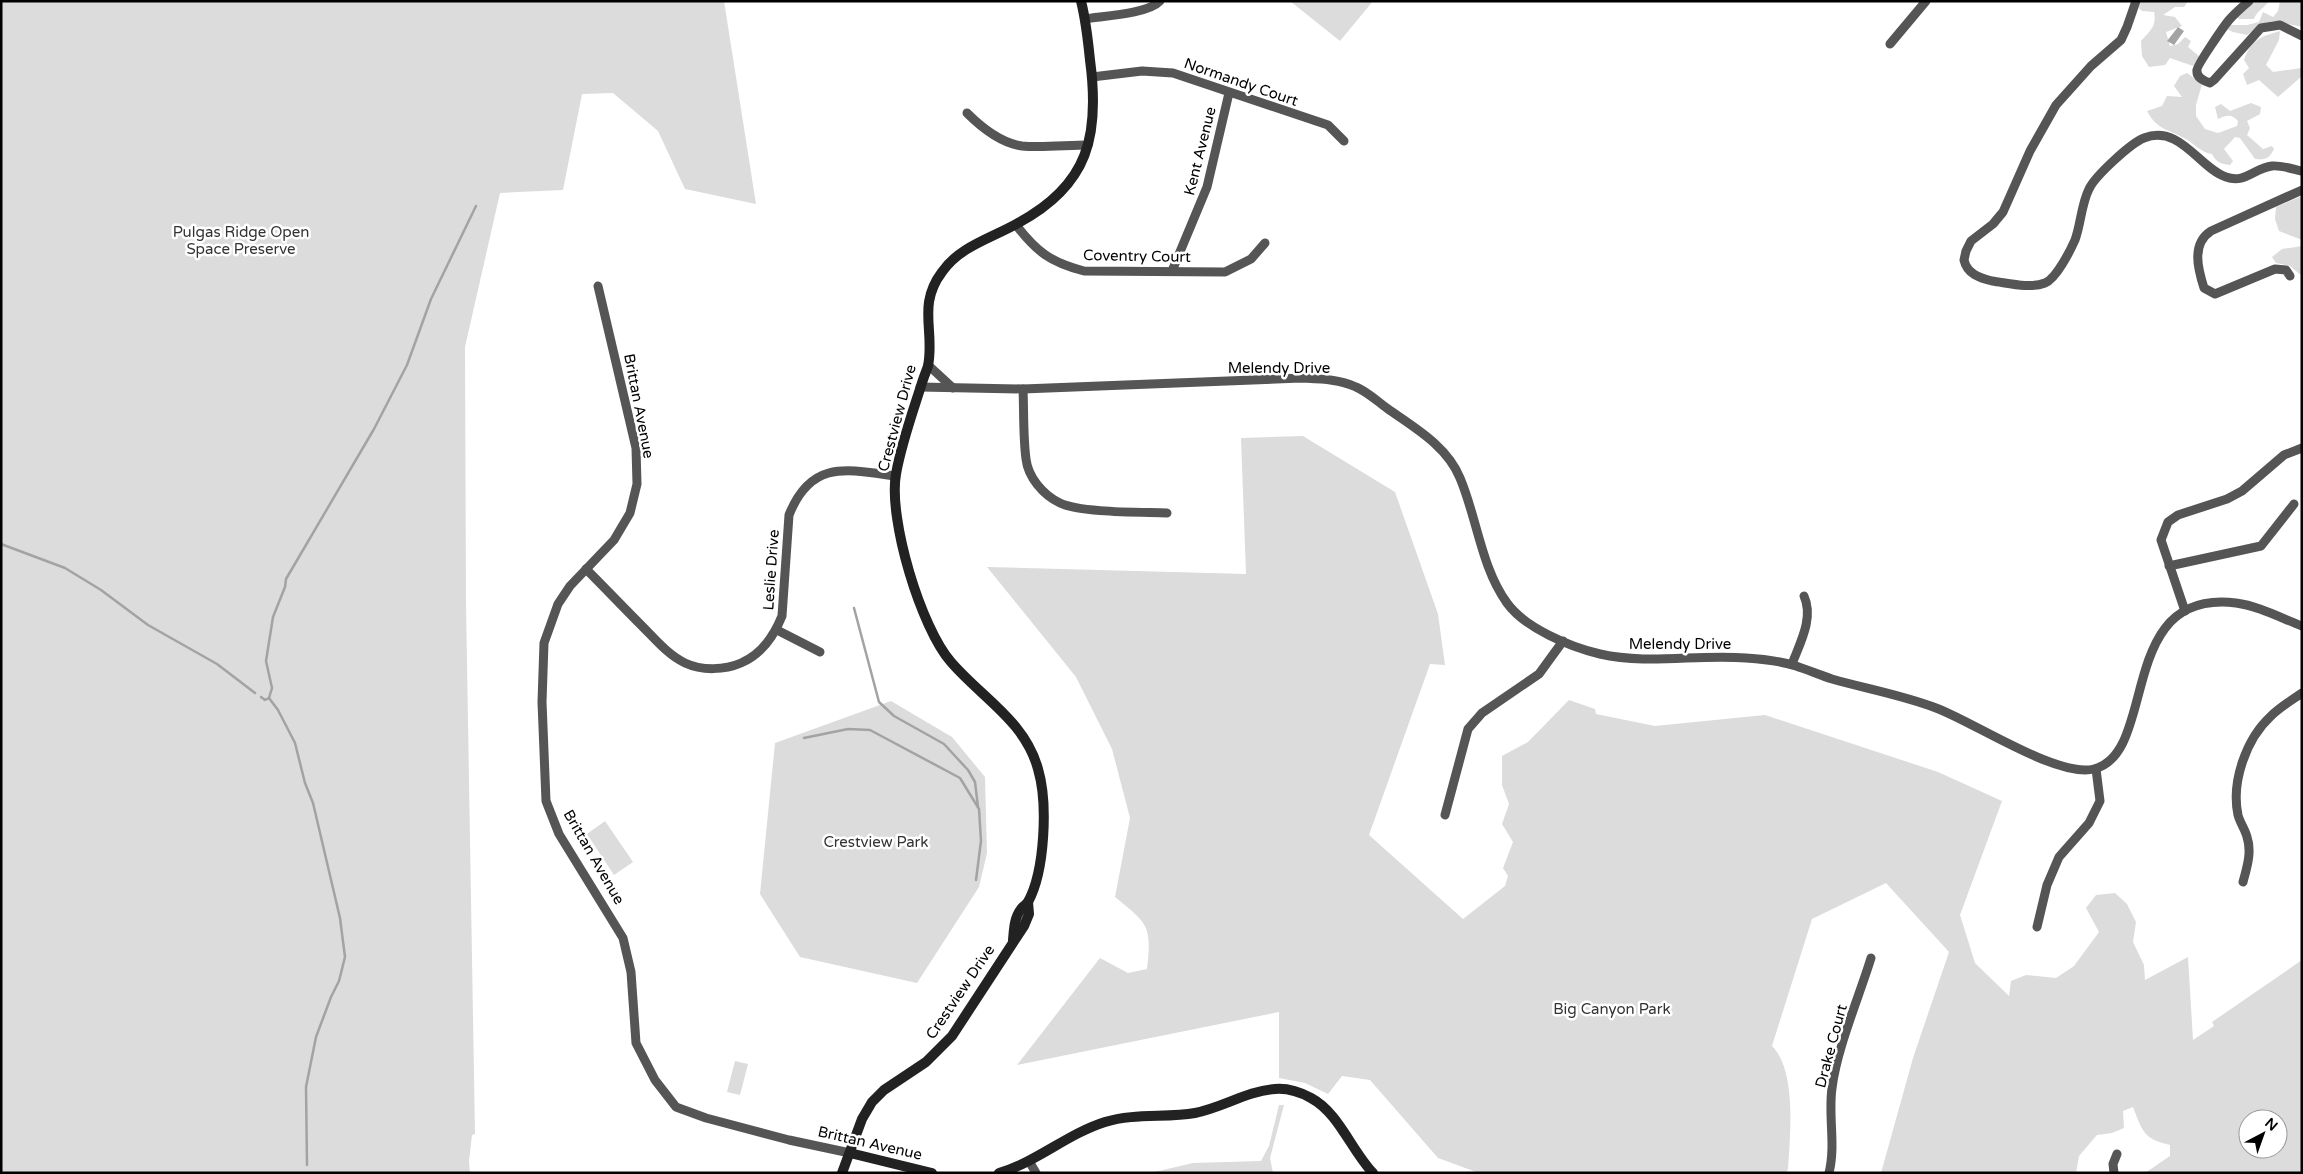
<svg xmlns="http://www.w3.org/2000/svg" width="2303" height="1174" font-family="'Varela Round',sans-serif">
<rect width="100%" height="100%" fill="#fff"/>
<!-- green -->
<g fill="#dcdcdc" fill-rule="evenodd">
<path d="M1,1H724L756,204L685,189L658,131L613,93L582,94L563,190L500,193L465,347L466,603L475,1134L472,1135L469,1161L470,1173H1Z"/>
<path d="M1290,1H1373L1340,41Z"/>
<path d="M2141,1H2188L2184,7H2175L2163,15L2175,17L2182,26L2166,32L2170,46L2178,44L2185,37L2191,41L2188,47L2200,57L2193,66L2170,58L2165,65L2149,67L2142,56L2141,41C2150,31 2157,26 2154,12L2142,11L2139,8Z"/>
<path d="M2253,1H2269C2264,8 2256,12 2254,19H2239L2237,17Z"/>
<path d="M2280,1H2302V27L2274,21L2264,23L2247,35L2233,32L2227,29L2230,25H2247L2259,22L2263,12L2273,17L2278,11Z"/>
<path d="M2280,31L2279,40L2266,65L2273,72L2301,68L2302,76L2278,97L2259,80L2247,85L2243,74L2249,68L2244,60C2250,41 2261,36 2280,31Z"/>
<path d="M2187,73L2202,84L2196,105V116L2205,129L2218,133L2237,126L2238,121C2231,114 2228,115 2218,119L2215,107L2221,104L2230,111L2251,103L2261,107L2260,114L2247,121L2250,128L2247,135L2263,149L2272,146L2274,149C2269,159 2265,160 2255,159L2240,138L2235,137L2224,149L2233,161L2230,165C2221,164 2216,162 2212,154C2201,153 2194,143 2184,138C2168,129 2157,130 2147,111L2162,106L2167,96L2182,97L2174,86L2180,76Z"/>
<path d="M2302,196V240L2279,231L2275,219L2276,207Z"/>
<path d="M2302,246V276L2290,266L2276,263L2272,257L2282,249Z"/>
<path d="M1303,436L1395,492L1438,614L1445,665L1430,664L1369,835L1463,919L1505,886L1508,876L1503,868L1513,842L1502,824L1509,804L1502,785V756L1528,742L1569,700L1595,709L1596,714L1655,726L1765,715L1938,772L2002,801L1960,915L1975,963L2009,996L2011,981L2026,975L2056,978L2074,966L2099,932L2086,908L2096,895L2115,893L2127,904L2136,922L2133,942L2144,965L2145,980L2188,957L2193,1040L2214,1026L2212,1022L2302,960V1173H2145L2170,1156V1145C2143,1139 2142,1130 2133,1107L2123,1111L2124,1128L2112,1133L2097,1135L2079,1156L2076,1173H1881L1913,1058L1949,952L1886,883L1812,919L1772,1046C1797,1071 1790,1135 1788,1169L1786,1173H1479L1438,1158L1370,1080L1342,1076L1328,1094L1305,1083L1279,1078V1012L1017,1065L1100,958L1128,973L1147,969C1152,925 1148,924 1115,897L1130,818L1112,749L1076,677L987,567L1246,574L1241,438ZM2248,1119H2278V1149H2248Z"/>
<path d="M891,701L952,737L985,777L987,853L979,887L917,983L800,957L760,894L775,743Z"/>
<path d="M605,821L633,862L614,875L587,834Z"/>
<path d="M735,1061L748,1064L740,1095L727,1092Z"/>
<path d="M1279,1105H1284L1270,1158L1273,1173H1150L1193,1163L1261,1161L1269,1146Z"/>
</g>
<!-- water -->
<path fill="#a3a3a3" d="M2178,27L2184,31L2174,45L2167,41Z"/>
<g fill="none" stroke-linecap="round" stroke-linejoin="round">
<!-- stream -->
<g stroke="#a3a3a3" stroke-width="2.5">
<path d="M1,544L65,568L101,590L148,625L217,664L255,693"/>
<path d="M854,608L879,702L894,716L944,744L955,756L968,770L975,782L978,807"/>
<path d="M261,697L265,700L269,698"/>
<path d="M269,698L272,688L266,661L273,617L285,587L286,579L374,429L407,365L431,299L476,206"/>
<path d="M269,698L278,710L295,743L305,783L313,803L340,918L345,957L339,981L331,997L316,1037L306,1087L307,1165"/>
<path d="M804,738L848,729L870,730L960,778L979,809L981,841L976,880"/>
</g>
<!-- street -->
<g stroke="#555" stroke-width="9">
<path d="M2136,1L2127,27L2121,40L2091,66L2056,105L2030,151L2003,212L1993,224L1971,241L1966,251L1964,260C1967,274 1980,278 1992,281C2008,283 2030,289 2045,283C2056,279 2070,251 2075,240C2081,224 2081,205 2089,189C2095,176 2131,143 2144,138C2180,124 2199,168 2226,177C2245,184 2254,168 2272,166C2280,165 2293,169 2302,171"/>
<path d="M2249,1C2242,7 2235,13 2229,20C2224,26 2197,65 2197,70C2196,78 2204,81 2210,83L2214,80L2261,28L2280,25L2302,36"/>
<path d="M1085,19C1103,16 1148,14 1160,1"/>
<path d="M1890,44L1926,1"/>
<path d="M1092,77L1142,71L1173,73L1328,125L1344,141"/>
<path d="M967,113C981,127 1001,143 1022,146C1041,148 1068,145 1088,145"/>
<path d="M1016,225C1037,252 1050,262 1084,271L1225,272L1251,259L1265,243"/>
<path d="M1172,271L1207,187L1229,93"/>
<path d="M2290,276L2286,270L2275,269L2215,294L2204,288C2198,269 2191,244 2211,231L2302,190"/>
<path d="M598,286L636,448L637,484L630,513L614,540L570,586L558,604L544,643L542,702L546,801L559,834L623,938L631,972L636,1043L655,1080L676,1107L706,1118L789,1140L850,1153"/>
<path d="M928,365L953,388"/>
<path d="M920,387L1023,389L1301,378C1320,379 1338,379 1356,387C1368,392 1378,402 1388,409C1415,428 1447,446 1460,478C1477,518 1481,567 1507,603C1525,628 1570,647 1600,654C1648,665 1697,654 1746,658C1762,659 1781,661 1796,666C1808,670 1820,675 1832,679C1867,689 1902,695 1936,708C1974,722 2057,778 2094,769C2159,753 2115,588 2236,603C2259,606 2281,618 2302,626"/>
<path d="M1023,389C1024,412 1023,436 1026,459C1028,477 1043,495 1060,503C1081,513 1141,512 1167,513"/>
<path d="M2169,566L2261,546L2294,504"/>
<path d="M586,569C605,588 623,607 642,626C655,639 668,655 685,663C702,671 725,670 741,663C762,654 774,636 782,616L789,515C811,460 846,469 895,476"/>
<path d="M2185,611L2161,540L2168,522L2178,515L2227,499L2242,491L2284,455L2302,448"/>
<path d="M777,630L820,652"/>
<path d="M1792,664C1800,643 1814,618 1804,596"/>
<path d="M1445,815L1468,729L1482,713L1539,674L1563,641"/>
<path d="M2243,882C2247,867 2252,852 2247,837C2245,829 2240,823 2238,815C2231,782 2246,739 2271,716C2280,707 2292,700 2302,693"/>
<path d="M2037,927L2047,885L2059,857L2089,823L2100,801L2096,769"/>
<path d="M1029,1161L1036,1173"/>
<path d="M1829,1173C1836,1145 1828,1116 1832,1088C1837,1048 1859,997 1871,958"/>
<path d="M2114,1173L2113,1164L2117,1154"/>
</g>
<!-- secondary -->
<g stroke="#222" stroke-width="10">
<path d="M1013,940C1014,930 1014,918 1021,909C1024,905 1025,906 1028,902C1045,871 1048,803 1038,769C1025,721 982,698 951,662C921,628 888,519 896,474C901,445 912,414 921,386C923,379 926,372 928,366C935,331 917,305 942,272C960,246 992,238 1018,223C1089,185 1100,135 1090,60C1088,40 1086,21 1081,1"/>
<path d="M850,1153L932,1173"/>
<path d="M842,1173L862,1119L872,1102L884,1090L926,1062L952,1036L1024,926L1029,914L1028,902"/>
<path d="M999,1173C1037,1162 1067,1134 1105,1122C1134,1113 1166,1118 1195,1113C1222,1108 1247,1091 1275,1089C1287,1088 1300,1092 1311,1098C1339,1113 1351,1150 1373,1173"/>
</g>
</g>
<g text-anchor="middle" stroke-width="5" stroke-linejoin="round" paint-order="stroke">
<!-- street labels -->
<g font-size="15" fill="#000" stroke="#fff">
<text transform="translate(1241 82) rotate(19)" y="5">Normandy Court</text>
<text transform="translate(1200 151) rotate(-76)" y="5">Kent Avenue</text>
<text transform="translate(1137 256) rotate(1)" y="5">Coventry Court</text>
<text x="1279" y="373">Melendy Drive</text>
<text transform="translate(639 406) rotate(79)" y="5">Brittan Avenue</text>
<text transform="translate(897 418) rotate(-75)" y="5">Crestview Drive</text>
<text transform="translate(771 570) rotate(-86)" y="5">Leslie Drive</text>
<text x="1680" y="649">Melendy Drive</text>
<text transform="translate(594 857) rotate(60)" y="5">Brittan Avenue</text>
<text transform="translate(960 992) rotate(-56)" y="5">Crestview Drive</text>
<text transform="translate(1831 1046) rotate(-75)" y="5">Drake Court</text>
<text transform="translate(870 1143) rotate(13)" y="5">Brittan Avenue</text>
</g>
<!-- park labels -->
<g font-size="15" fill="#333" stroke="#fff">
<text x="241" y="237">Pulgas Ridge Open<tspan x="241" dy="17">Space Preserve</tspan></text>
<text x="876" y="847">Crestview Park</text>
<text x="1612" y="1014">Big Canyon Park</text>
</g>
</g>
<!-- border -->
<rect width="2303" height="1174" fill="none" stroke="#000000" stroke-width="5"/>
<!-- north arrow -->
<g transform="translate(2263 1134) rotate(41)"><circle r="24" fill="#ffffff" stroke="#999999"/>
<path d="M0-4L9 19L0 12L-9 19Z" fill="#000000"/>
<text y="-8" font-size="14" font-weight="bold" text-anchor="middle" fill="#000000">N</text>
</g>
</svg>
